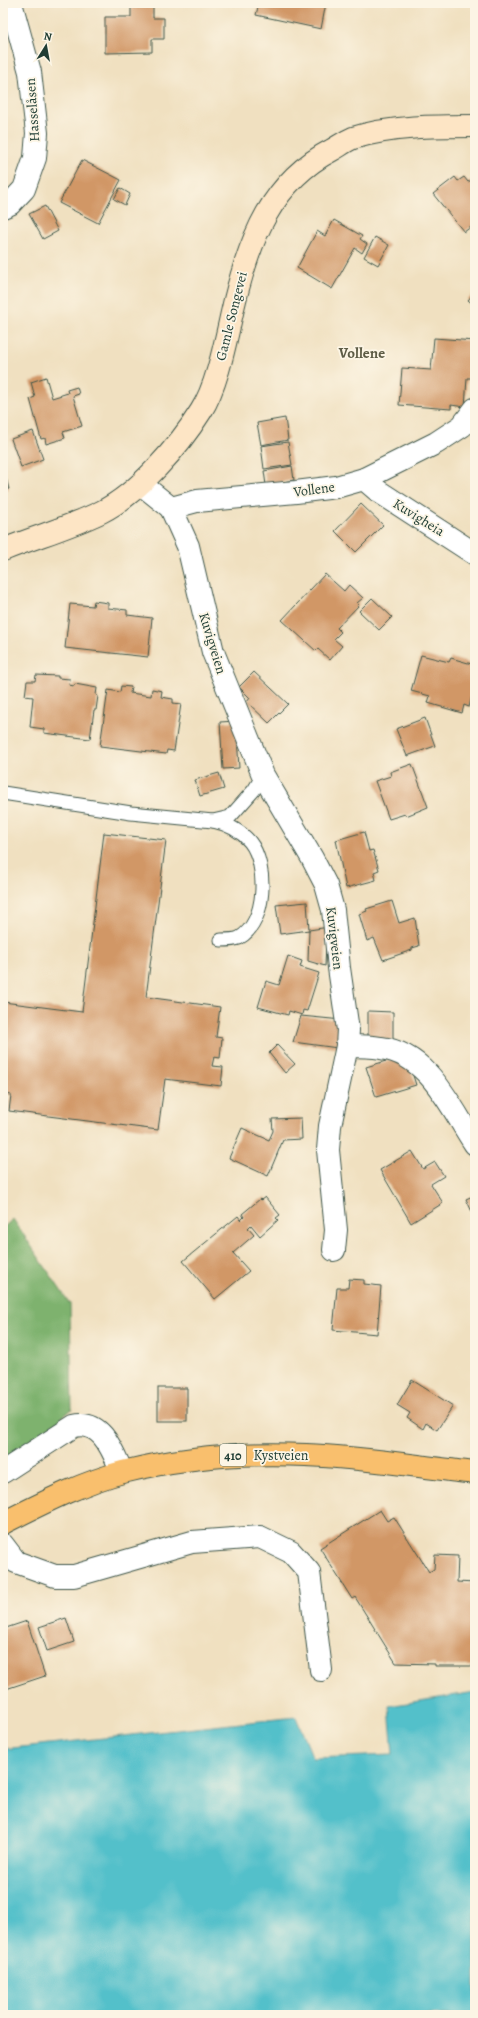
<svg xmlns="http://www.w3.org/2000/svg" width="478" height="2018" font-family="Alegreya,serif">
<rect width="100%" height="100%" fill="#fcf5e5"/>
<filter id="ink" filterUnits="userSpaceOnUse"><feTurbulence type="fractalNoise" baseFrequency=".025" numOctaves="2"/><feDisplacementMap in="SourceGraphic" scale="8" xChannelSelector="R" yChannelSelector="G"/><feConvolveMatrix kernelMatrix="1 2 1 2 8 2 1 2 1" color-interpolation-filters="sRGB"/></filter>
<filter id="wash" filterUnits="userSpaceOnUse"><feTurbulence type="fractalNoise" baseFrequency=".012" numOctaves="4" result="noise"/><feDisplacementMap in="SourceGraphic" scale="16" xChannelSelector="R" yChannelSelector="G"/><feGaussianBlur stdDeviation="0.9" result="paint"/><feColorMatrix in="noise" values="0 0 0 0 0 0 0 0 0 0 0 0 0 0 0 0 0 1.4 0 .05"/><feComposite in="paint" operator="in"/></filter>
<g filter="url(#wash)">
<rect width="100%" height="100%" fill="#f0e0c0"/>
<!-- forest -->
<path fill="#7eb26e" stroke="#4e7851" d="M13,1219L70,1304L72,1409L3,1470V1228Z"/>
<!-- water -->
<path fill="#53c0ca" stroke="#397e7f" d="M475,1692V2015H3V1749L296,1717L313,1758L393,1755L389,1706Z"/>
<g id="blocks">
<!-- building -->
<g fill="#d19766">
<path d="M131,3H153V18H164V39H152V52L105,53V17H131Z"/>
<path d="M259,3H326L321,29L256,15Z"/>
<path d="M82,160L121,180L98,223L59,203Z"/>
<path d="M455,177L458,181L464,177L468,182L475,178V224L464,232L433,194Z"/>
<path d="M120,188L130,194L125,205L114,199Z"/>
<path d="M45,206L58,231L43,239L29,214Z"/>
<path d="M334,220L362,236L360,239L367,244L362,253L355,248L332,289L297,268L317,231L325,236Z"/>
<path d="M375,237L389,245L378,265L364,257Z"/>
<path d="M475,292V306L468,300Z"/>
<path d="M434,338L475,341V378H467L465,407L451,405V409L399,405L402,368L431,370Z"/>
<path d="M46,377L52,398L68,393L67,390L77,387L79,394L73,396L82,426L63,432L65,438L46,444L45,438L41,439L30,399L35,397L31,382Z"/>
<path d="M285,418L288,440L261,445L257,423Z"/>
<path d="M33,431L43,459L21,467L11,439Z"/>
<path d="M288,442L292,465L264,469L261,446Z"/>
<path d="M3,466L9,489L3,490Z"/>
<path d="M292,466L294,480L266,485L264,471Z"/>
<path d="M361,504L383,525L356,552L335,531Z"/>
<path d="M325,574L344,591L349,585L363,598L357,603L359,605L337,628L341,632L334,639L342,646L330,660L318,649L316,651L282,620Z"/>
<path d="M372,598L392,617L379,630L359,611Z"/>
<path d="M94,601L108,603V608L127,610V615L152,618L148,657L65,648L70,604L93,606Z"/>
<path d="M421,655L449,662L451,658L475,665V684L469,707L464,705L462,713L428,703L430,696L411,691Z"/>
<path d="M254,672L288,704L269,723L247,702L250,698L239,687Z"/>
<path d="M36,675L58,676V678L70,679L69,685L74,686L75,684L97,688L96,695L98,696L96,710H94L90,739L44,733V729L30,727L33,697L25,696L27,681H35Z"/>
<path d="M121,686L131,687L130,693L151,696L152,689L162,691L161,697L173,699V703L181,704L174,751L167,750L166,754L100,746L108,690L120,692Z"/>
<path d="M425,718L435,746L407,756L396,729Z"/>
<path d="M236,721L239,768L223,769L220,722Z"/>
<path d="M412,764L428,807L406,816L405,814L389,819L375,781L391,776L390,772Z"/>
<path d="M219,773L224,789L200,796L195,780Z"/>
<path d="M364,832L369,851L373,850L379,870L374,872L376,880L346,888L336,840Z"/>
<path d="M104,833L166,840L146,997L220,1007L216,1037L222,1038L220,1058L214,1057L212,1066L223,1067L221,1086L165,1079L158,1130L9,1111L11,1095L3,1094V1002L82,1012Z"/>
<path d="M392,901L399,923L415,918L419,946L412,948V950L383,960L374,938L367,941L359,914L367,911L366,909Z"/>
<path d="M307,902L309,930L280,934L276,905Z"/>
<path d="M329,927L326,942L325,966L308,961L309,930Z"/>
<path d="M288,956L302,961L300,967L319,973L307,1011L303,1010L302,1015L289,1011L288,1015L258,1007L266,981L279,985Z"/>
<path d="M368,1011L393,1012V1040H368Z"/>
<path d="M301,1016L342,1020L338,1048L293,1042Z"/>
<path d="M277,1045L295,1064L285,1073L269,1053Z"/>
<path d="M396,1058L410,1066L416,1085L376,1097L366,1067Z"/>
<path d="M301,1118L302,1139L283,1140L268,1176L229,1158L242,1128L269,1140L273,1131L272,1119Z"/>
<path d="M412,1151L423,1169L435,1162L444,1176L431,1184L443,1203L411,1223L380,1170Z"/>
<path d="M475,1195V1218L466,1199Z"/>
<path d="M265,1197L280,1215L276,1218L278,1220L260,1236L251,1225L248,1228L254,1235L233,1253L249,1271L215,1299L183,1261L238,1216L241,1220L244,1217L242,1214L260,1199L261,1200Z"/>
<path d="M349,1279L364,1280V1284L381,1286L377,1334L333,1330L337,1288H348Z"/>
<path d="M412,1380L453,1406L437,1430L426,1423L423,1429L407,1418L410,1413L397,1405Z"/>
<rect x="158" y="1388" width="29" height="33"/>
<path d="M380,1510L387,1521L394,1517L429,1572L434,1569L435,1555L458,1556L457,1582L475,1583V1666H435V1664L396,1663L355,1597L352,1599L320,1548Z"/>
<path d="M66,1618L74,1642L47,1651L39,1627Z"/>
<path d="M27,1621L45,1676L3,1690V1629Z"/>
</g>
</g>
</g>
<g filter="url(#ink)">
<use href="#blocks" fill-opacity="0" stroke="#3e5549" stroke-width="1"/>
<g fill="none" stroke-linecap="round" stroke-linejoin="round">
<!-- service casing -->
<g stroke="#3e5549" stroke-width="15">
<g id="service">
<path d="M3,793L131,813L213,821L230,817L254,790L263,775"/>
<path d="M213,821C227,824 241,831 250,842C268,865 267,923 239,938C234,940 226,940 221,940"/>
</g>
</g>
<!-- minor casing -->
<g stroke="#3e5549" stroke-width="24">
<g id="minor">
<path d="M3,207L10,204L24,189L35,158L37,133L30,72L11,3"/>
<path d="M364,479L378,491L475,554"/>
<path d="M141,484L171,508L197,501L296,492L336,487L364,479L436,443L462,426L475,409"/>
<path d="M171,508L188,546L213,652L263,775L312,858L326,885L333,910L339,968L348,1030L347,1046L330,1126L328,1150L336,1230L334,1250"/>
<path d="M347,1046C358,1046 370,1046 381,1048C429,1054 451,1108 475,1144"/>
<path d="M3,1472L74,1426C102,1419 113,1452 122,1472"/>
<path d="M3,1545L16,1562L55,1576H74L192,1542L260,1537L291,1552L309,1572L321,1670"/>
</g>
</g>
<!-- secondary casing -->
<g stroke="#3e5549" stroke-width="24">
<path id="secondary" d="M3,550C35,537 70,527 101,512C139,493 179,446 201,411C219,383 227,332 235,300C250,239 272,181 332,150C339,146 346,141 353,138C392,126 435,126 475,126"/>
</g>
<!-- primary casing -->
<g stroke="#3e5549" stroke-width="24">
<path id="primary" d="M3,1523C41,1504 81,1483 123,1472C183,1457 245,1452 306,1455C363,1457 419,1467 475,1473"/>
</g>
<!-- service -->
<use href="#service" stroke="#fff" stroke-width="13"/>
<!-- minor -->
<use href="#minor" stroke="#fff" stroke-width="22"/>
<!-- secondary -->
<use href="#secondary" stroke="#fde5c5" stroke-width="22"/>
<!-- primary -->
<use href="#primary" stroke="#f9bf6d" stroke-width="22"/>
</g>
</g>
<g text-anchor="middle" stroke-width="3.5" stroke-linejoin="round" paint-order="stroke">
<!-- shield labels -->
<rect fill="#fcf5e5" stroke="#617469" stroke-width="1" x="220" y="1444" width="26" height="22" rx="3"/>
<g font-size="13" font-weight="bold" fill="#1f3d34">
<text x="233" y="1460">410</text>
</g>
<!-- street labels -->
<g font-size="14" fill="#1f3d34" stroke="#fcf5e5">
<text transform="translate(32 110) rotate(-94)" y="5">Hasselåsen</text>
<text transform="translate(231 316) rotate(-76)" y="5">Gamle Songevei</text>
<text transform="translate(314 489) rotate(-8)" y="5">Vollene</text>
<text transform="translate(419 517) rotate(32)" y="5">Kuvigheia</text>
<text transform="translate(213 643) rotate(73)" y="5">Kuvigveien</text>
<text transform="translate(335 938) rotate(83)" y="5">Kuvigveien</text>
<text x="281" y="1460">Kystveien</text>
</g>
<!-- neighbourhood labels -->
<g font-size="15" font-weight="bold" fill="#5d5c46" stroke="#fcf5e5">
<text x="362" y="358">Vollene</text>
</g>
</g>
<!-- margin -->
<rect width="478" height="2018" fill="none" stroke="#fcf5e5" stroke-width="16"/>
<!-- north arrow -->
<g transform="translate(46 46) rotate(11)" stroke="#fcf5e5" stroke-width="3" paint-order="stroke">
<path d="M0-3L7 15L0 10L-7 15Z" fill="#1f3d34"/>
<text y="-6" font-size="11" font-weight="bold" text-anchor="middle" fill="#1f3d34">N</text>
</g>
</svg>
